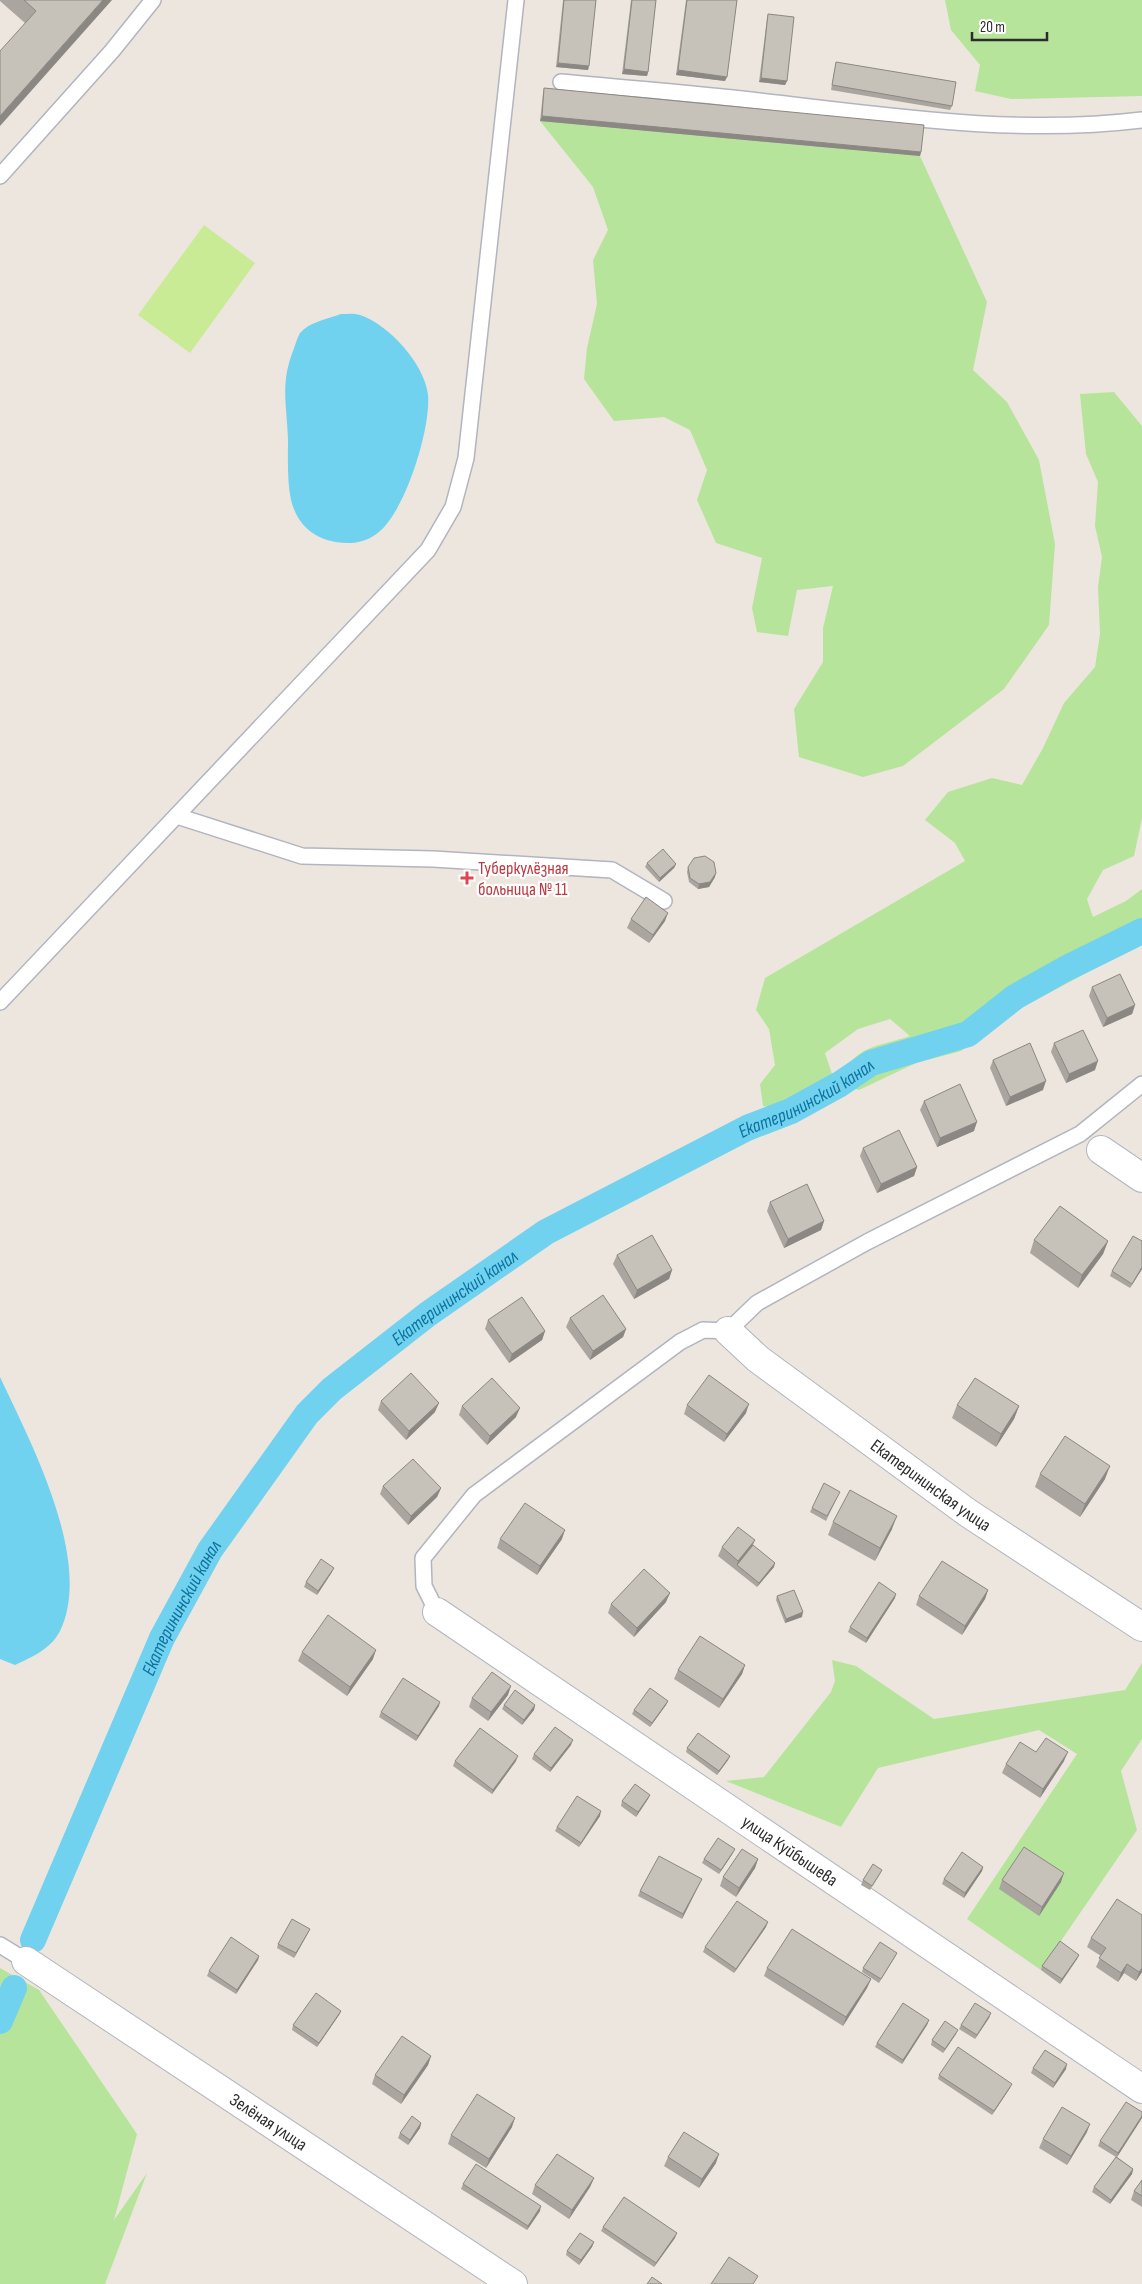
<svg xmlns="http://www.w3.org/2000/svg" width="1142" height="2284" font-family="'Sofia Sans Condensed',sans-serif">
<rect width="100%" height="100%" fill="#ede6de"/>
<!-- green -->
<g fill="#b6e49b">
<path d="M945,0H1142V96L1011,99L975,91L980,65L951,30Z"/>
<path d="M540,121L920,156L987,302L973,370L1007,402L1039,460L1055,544L1049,625L1004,689L903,766L863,777L799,757L794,709L823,662V628L833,586L797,590L788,636L757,632L752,608L762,558L716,543L697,500L707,470L690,430L664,417L614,421L584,379L587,348L597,304L593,260L608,230L593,187Z"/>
<path d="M1114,392L1142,426V818L1134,856L1103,870L1087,899L1093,917L1126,901L1142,889V943L1021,1008L961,1051L916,1063L859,1090L840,1084C851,1045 878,1047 910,1036L890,1019L858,1029L825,1053L833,1077L825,1088L802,1095L782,1110L763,1106L760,1084L775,1065L769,1029L756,1010L765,978L965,861L955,843L925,820L948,792L992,778L1022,785L1043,748L1064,703L1095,667L1100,634L1098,587L1102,557L1095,526L1098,482L1086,454L1080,394Z"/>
<path d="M832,1660L856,1666L934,1719L1125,1690L1142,1663V1739L1121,1771L1137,1830L1041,1970L967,1919L1077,1754L1039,1730L878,1768L841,1827L726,1781L764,1777L831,1692L835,1681Z"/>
<path d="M0,1968L39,1990L137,2134L114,2220L147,2173L105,2284H0Z"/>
</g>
<!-- pitch -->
<path fill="#caeb96" d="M204,225L255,263L190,353L138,315Z"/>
<!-- water -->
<g fill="#71d2ef">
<path d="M341,314C347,314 354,313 360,315C388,324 425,364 428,395C431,428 406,509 380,531C365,545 345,545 327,540C308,534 296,520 291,500C287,481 288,459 288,440C287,406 280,384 293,351C295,346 297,338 300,333C309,322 328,319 341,314Z"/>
<path d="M0,1377C30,1441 94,1561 60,1631C51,1649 32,1657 15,1665L0,1659Z"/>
</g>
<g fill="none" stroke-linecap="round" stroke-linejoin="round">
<!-- canal -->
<g stroke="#71d2ef" stroke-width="26">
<path id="s1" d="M33,1940L162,1638L210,1550L307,1414L332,1389L428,1314L546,1232L747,1128L791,1111L840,1084L871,1063L968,1034L1015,997L1065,969L1142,931"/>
<path d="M0,2021L14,1988"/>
</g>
<!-- service casing -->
<g stroke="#b2b5bf" stroke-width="18">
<g id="service">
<path d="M561,82C633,89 705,94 776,103C898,117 1019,135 1142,120"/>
<path d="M0,176L112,51L153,0"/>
<path d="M177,816L302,856L433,859L612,870L664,901"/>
<path d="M0,1002L428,550L453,507L466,458L516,0"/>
<path d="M437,1612L424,1586L423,1558L474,1495L680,1342L703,1330L728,1331L757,1303L867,1242L1080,1134L1142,1084"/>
<path d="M0,1945L26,1961"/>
</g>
</g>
<!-- minor casing -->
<g stroke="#b2b5bf" stroke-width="30">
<g id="minor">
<path d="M1101,1150L1142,1178"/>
<path id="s2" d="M728,1331L758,1359L968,1513L1142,1627"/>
<path id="s3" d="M437,1612L1142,2089"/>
<path id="s4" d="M26,1961L513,2284"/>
</g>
</g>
<!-- service -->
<use href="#service" stroke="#fff" stroke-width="15"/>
<!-- minor -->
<use href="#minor" stroke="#fff" stroke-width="28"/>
</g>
<!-- wall -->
<g fill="#aaa69f">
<path d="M0,0H112L25,23L0,1Z"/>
<path d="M563,0H596L588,70L556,67Z"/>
<path d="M631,0H656L648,72L647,76L622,74Z"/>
<path d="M686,0H737L725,81L676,75Z"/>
<path d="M768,14L787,81L785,85L759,82L767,18Z"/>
<path d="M836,62L952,106L950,110L831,90L835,67Z"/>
<path d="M544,88L921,152L920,156L540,121L543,93Z"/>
<path d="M647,863L676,864L674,868L659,882L645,867Z"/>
<path d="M688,867L715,877L709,887L698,889L689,882L687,872Z"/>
<path d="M631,919L665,921L649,943L627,928Z"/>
<path d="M1092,987L1135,1005L1132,1014L1103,1027L1089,996Z"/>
<path d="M1054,1043L1095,1070L1066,1083L1051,1052Z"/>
<path d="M993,1060L1043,1090L1006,1106L990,1068Z"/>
<path d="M924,1101L974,1131L937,1147L920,1110Z"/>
<path d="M863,1148L917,1167L914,1176L877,1193L860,1156Z"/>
<path d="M770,1202L824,1221L821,1230L784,1248L767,1211Z"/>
<path d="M1034,1240L1108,1241L1103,1254L1078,1288L1030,1253Z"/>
<path d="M617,1255L672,1270L669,1279L634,1299L613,1264Z"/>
<path d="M1142,1269L1130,1288L1110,1276L1112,1271Z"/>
<path d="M570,1318L626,1329L623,1337L590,1360L566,1327Z"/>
<path d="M488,1320L545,1331L542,1340L509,1363L485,1329Z"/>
<path d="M381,1401L435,1412L406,1440L378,1410Z"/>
<path d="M687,1405L746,1413L724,1442L684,1414Z"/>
<path d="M957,1405L1019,1406L1014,1419L996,1447L952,1418Z"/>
<path d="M462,1406L516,1417L487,1445L459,1415Z"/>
<path d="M1040,1474L1105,1479L1080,1517L1035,1487Z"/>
<path d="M383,1486L441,1488L437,1497L408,1525L380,1494Z"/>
<path d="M838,1496L826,1521L810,1512L812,1508Z"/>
<path d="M833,1522L892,1529L875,1561L828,1535Z"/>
<path d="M500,1539H562L537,1575L497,1548Z"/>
<path d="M753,1545L774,1567L757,1587L718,1556L722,1547Z"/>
<path d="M332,1572L317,1595L304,1587L306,1582Z"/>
<path d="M988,1590L985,1599L962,1635L916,1605L919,1596Z"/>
<path d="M777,1596L802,1617L785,1623L776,1600Z"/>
<path d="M895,1598L866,1643L848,1632L850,1627Z"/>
<path d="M666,1602L634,1637L608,1613L611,1604Z"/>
<path d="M302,1652L373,1659L347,1696L298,1661Z"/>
<path d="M745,1665L742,1674L719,1708L674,1679L678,1670Z"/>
<path d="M508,1695L488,1721L469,1707L472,1698Z"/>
<path d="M668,1701L666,1705L650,1727L632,1714L634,1710Z"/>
<path d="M504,1705H535L534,1710L522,1725L502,1709Z"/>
<path d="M439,1706L416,1741L379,1717L381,1712Z"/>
<path d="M571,1745L550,1772L532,1759L534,1754Z"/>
<path d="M687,1748L730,1756L728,1760L717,1775L686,1752Z"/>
<path d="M1036,1752L1064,1761L1040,1798L1002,1773L1006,1764Z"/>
<path d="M455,1761H516L492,1794L453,1766Z"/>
<path d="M650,1795L648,1799L636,1817L621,1806L622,1801Z"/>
<path d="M600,1816L579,1847L555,1831L557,1827Z"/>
<path d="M733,1853L719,1874L702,1863L704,1859Z"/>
<path d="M758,1859L755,1868L736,1897L720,1886L723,1877Z"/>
<path d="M983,1867L982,1871L964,1898L942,1884L944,1879Z"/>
<path d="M882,1870L880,1874L870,1890L861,1885L863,1880Z"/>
<path d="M702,1879L682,1919L638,1896L640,1891Z"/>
<path d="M1002,1880L1061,1882L1039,1916L999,1889Z"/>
<path d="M766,1927L734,1973L703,1952L705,1947Z"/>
<path d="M310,1929L308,1933L294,1958L277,1948L278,1944Z"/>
<path d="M1091,1938L1142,1972L1136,1981L1124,1973L1118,1982L1096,1967L1101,1956L1087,1947Z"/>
<path d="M897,1953L895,1957L879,1983L862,1972L863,1968Z"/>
<path d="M1079,1955L1077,1959L1060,1984L1041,1970L1042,1966Z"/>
<path d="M259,1956L258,1960L236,1994L207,1976L209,1971Z"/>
<path d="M767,1968L871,1979L867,1988L843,2026L764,1976Z"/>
<path d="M341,2011L339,2015L317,2047L292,2030L293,2025Z"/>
<path d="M991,2013L989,2018L975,2039L959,2029L961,2025Z"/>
<path d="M929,2020L927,2025L902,2064L875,2047L877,2043Z"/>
<path d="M956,2034L943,2053L931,2045L932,2040Z"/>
<path d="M431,2056L428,2065L401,2104L372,2084L375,2075Z"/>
<path d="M1033,2068L1066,2069L1053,2088L1031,2073Z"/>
<path d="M939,2075L1010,2088L992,2115L938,2079Z"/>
<path d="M1142,2112V2118L1117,2157L1133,2169L1132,2174L1110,2204L1092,2192L1094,2187L1116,2157L1098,2146L1100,2141Z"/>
<path d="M421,2123L420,2128L408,2145L398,2138L400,2133Z"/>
<path d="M512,2127L486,2168L448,2144L451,2135Z"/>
<path d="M1087,2132L1067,2165L1039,2148L1043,2139Z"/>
<path d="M668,2157L716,2163L699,2188L664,2166Z"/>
<path d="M594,2178L590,2187L569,2219L532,2194L535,2185Z"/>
<path d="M1142,2180V2207L1131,2200L1134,2191Z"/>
<path d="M463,2184L540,2211L527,2230L461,2189Z"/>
<path d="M603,2227L675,2238L654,2267L601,2231Z"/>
<path d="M594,2242L592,2247L579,2265L566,2255L567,2251Z"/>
</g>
<!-- shaded-wall -->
<g fill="#8b8782">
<path d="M103,0H112L0,126V116Z"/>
<path d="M558,63L589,66L588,70L556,67Z"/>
<path d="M624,69L648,72L647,76L622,74Z"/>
<path d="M678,70L727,77L725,81L676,75Z"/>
<path d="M761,78L787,81L785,85L759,82Z"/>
<path d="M542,116L921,152L920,156L540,121Z"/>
<path d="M676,864L674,868L659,882L660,878Z"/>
<path d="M716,873L715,877L709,887L698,889L699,884Z"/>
<path d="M668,913L665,921L649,943L653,935Z"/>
<path d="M1135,1005L1132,1014L1103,1027L1107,1018Z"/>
<path d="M1098,1061L1095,1070L1066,1083L1069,1074Z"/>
<path d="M1046,1081L1043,1090L1006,1106L1010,1097Z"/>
<path d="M977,1122L974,1131L937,1147L940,1138Z"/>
<path d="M917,1167L914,1176L877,1193L881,1184Z"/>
<path d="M824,1221L821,1230L784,1248L788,1239Z"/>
<path d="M1108,1241L1103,1254L1078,1288L1082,1275Z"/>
<path d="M1142,1267V1269L1130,1288L1132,1284Z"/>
<path d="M672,1270L669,1279L634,1299L637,1290Z"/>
<path d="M626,1329L623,1337L590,1360L593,1351Z"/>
<path d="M545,1331L542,1340L509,1363L512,1354Z"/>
<path d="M439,1403L435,1412L406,1440L409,1431Z"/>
<path d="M749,1404L746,1413L724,1442L727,1434Z"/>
<path d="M1019,1406L1014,1419L996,1447L1001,1434Z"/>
<path d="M520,1408L516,1417L487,1445L490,1436Z"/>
<path d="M1110,1466L1105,1479L1080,1517L1085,1504Z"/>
<path d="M441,1488L437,1497L408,1525L411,1516Z"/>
<path d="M897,1516L892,1529L875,1561L880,1548Z"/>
<path d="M565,1530L562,1539L537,1575L540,1566Z"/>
<path d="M755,1540L751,1549L737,1565L738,1561Z"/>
<path d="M775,1563L774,1567L757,1587L759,1583Z"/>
<path d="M334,1568L332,1572L317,1595L318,1591Z"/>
<path d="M988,1590L985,1599L962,1635L965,1626Z"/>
<path d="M670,1593L666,1602L634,1637L637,1628Z"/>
<path d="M896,1594L895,1598L866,1643L867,1638Z"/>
<path d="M803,1612L802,1617L785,1623L786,1619Z"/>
<path d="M376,1650L373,1659L347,1696L350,1687Z"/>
<path d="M745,1665L742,1674L719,1708L723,1699Z"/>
<path d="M511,1686L508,1695L488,1721L491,1712Z"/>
<path d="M668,1701L666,1705L650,1727L652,1723Z"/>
<path d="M440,1702L439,1706L416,1741L418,1736Z"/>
<path d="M535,1705L534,1710L522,1725L524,1720Z"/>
<path d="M573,1740L571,1745L550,1772L551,1768Z"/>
<path d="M1068,1752L1064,1761L1040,1798L1043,1789Z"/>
<path d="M518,1756L516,1761L492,1794L493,1790Z"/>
<path d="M730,1756L728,1760L717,1775L719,1771Z"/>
<path d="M650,1795L648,1799L636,1817L638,1812Z"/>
<path d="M601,1811L600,1816L579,1847L581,1843Z"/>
<path d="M735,1849L733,1853L719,1874L721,1870Z"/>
<path d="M758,1859L755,1868L736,1897L739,1888Z"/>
<path d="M983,1867L982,1871L964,1898L965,1893Z"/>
<path d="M1064,1873L1061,1882L1039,1916L1042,1907Z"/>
<path d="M702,1879L682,1919L683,1914Z"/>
<path d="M768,1922L766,1927L734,1973L736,1969Z"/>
<path d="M310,1929L308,1933L294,1958L296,1953Z"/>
<path d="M1079,1955L1077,1959L1060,1984L1062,1979Z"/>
<path d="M259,1956L258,1960L236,1994L237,1990Z"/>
<path d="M1127,1964L1124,1973L1118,1982L1121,1973Z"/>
<path d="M1142,1968V1972L1136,1981L1139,1972Z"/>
<path d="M871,1979L867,1988L843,2026L846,2017Z"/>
<path d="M341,2011L339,2015L317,2047L319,2043Z"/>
<path d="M991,2013L989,2018L975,2039L977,2035Z"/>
<path d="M929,2020L927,2025L902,2064L903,2060Z"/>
<path d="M958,2030L956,2034L943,2053L945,2049Z"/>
<path d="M431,2056L428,2065L401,2104L404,2095Z"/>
<path d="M1067,2064L1066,2069L1053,2088L1055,2083Z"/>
<path d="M1012,2084L1010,2088L992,2115L994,2111Z"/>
<path d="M1142,2116V2118L1117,2157L1118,2153Z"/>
<path d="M515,2118L512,2127L486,2168L489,2159Z"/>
<path d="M421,2123L420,2128L408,2145L410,2140Z"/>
<path d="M1090,2124L1087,2132L1067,2165L1071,2156Z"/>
<path d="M719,2154L716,2163L699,2188L702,2179Z"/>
<path d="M1133,2169L1132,2174L1110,2204L1111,2200Z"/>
<path d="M594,2178L590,2187L569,2219L572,2210Z"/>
<path d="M541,2206L540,2211L527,2230L528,2226Z"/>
<path d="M677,2233L675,2238L654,2267L656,2263Z"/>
<path d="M594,2242L592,2247L579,2265L581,2260Z"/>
</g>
<!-- building -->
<g fill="#c6c1b9" stroke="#8b8782">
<path d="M24,0H103L0,116V51L36,11Z"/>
<path d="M564,0H596L589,66L558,63Z"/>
<path d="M632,0H656L648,72L624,69Z"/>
<path d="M687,0H737L727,77L678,70Z"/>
<path d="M768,14L794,17L787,81L761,78Z"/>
<path d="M836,62L956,82L952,106L832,85Z"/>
<path d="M544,88L924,125L921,152L542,116Z"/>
<path d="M663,849L676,864L660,878L647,863Z"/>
<path d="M705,856L714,862L716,873L710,882L699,884L690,878L688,867L694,858Z"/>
<path d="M646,897L668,913L653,935L631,919Z"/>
<path d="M1120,974L1135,1005L1107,1018L1092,987Z"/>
<path d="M1083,1030L1098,1061L1069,1074L1054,1043Z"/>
<path d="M1030,1043L1046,1081L1010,1097L993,1060Z"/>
<path d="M960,1084L977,1122L940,1138L924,1101Z"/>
<path d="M899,1130L917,1167L881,1184L863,1148Z"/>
<path d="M807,1184L824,1221L788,1239L770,1202Z"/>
<path d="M1060,1206L1108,1241L1082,1275L1034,1240Z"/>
<path d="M652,1235L672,1270L637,1290L617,1255Z"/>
<path d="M1133,1236L1142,1241V1267L1132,1284L1112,1271Z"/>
<path d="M603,1295L626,1329L593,1351L570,1318Z"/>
<path d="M522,1297L545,1331L512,1354L488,1320Z"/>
<path d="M411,1373L439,1403L409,1431L381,1401Z"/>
<path d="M709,1375L749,1404L727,1434L687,1405Z"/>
<path d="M492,1378L520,1408L490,1436L462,1406Z"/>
<path d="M975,1378L1019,1406L1001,1434L957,1405Z"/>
<path d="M1065,1436L1110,1466L1085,1504L1040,1474Z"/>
<path d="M413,1459L441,1488L411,1516L383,1486Z"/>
<path d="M824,1483L840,1492L827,1516L812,1508Z"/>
<path d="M850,1490L897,1516L880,1548L833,1522Z"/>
<path d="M525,1503L565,1530L540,1566L500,1539Z"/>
<path d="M738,1527L755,1540L738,1561L722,1547Z"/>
<path d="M753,1545L775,1563L759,1583L737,1565Z"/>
<path d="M321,1559L334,1568L318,1591L306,1582Z"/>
<path d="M942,1561L988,1590L965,1626L919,1596Z"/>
<path d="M644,1569L670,1593L637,1628L611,1604Z"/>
<path d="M879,1582L896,1594L867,1638L850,1627Z"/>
<path d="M794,1590L803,1612L786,1619L777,1596Z"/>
<path d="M328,1615L376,1650L350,1687L302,1652Z"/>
<path d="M700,1636L745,1665L723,1699L678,1670Z"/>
<path d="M492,1672L511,1686L491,1712L472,1698Z"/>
<path d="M403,1678L440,1702L418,1736L381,1712Z"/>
<path d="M650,1688L668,1701L652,1723L634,1710Z"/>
<path d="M515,1690L535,1705L524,1720L504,1705Z"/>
<path d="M555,1727L573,1740L551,1768L534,1754Z"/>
<path d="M480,1728L518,1756L493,1790L455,1761Z"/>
<path d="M698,1733L730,1756L719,1771L687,1748Z"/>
<path d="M1046,1738L1068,1752L1043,1789L1006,1764L1020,1742L1036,1752Z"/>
<path d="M635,1784L650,1795L638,1812L622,1801Z"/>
<path d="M577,1796L601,1811L581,1843L557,1827Z"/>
<path d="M718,1838L735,1849L721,1870L704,1859Z"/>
<path d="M1024,1847L1064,1873L1042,1907L1002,1880Z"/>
<path d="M742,1849L758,1859L739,1888L723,1877Z"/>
<path d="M962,1852L983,1867L965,1893L944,1879Z"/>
<path d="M659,1856L702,1879L683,1914L640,1891Z"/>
<path d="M873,1864L882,1870L872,1886L863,1880Z"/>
<path d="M1117,1899L1142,1915V1968L1139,1972L1127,1964L1121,1973L1099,1958L1106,1948L1091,1938Z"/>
<path d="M737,1901L768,1922L736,1969L705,1947Z"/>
<path d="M292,1919L310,1929L296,1953L278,1944Z"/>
<path d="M792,1929L871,1979L846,2017L767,1968Z"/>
<path d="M231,1937L259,1956L237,1990L209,1971Z"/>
<path d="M1060,1941L1079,1955L1062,1979L1042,1966Z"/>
<path d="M880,1942L897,1953L881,1979L863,1968Z"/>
<path d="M316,1993L341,2011L319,2043L293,2025Z"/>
<path d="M903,2003L929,2020L903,2060L877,2043Z"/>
<path d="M975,2003L991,2013L977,2035L961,2025Z"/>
<path d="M945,2021L958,2030L945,2049L932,2040Z"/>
<path d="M402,2036L431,2056L404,2095L375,2075Z"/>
<path d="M958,2047L1012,2084L994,2111L939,2075Z"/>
<path d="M1045,2050L1067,2064L1055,2083L1033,2068Z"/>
<path d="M477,2094L515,2118L489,2159L451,2135Z"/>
<path d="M1126,2102L1142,2112V2116L1118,2153L1100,2141Z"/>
<path d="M1062,2107L1090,2124L1071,2156L1043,2139Z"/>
<path d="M412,2116L421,2123L410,2140L400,2133Z"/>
<path d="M684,2132L719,2154L702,2179L668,2157Z"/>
<path d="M557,2154L594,2178L572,2210L535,2185Z"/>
<path d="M1116,2157L1133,2169L1111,2200L1094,2187Z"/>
<path d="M476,2164L541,2206L528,2226L463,2184Z"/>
<path d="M1142,2180V2196L1134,2191Z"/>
<path d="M624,2197L677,2233L656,2263L603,2227Z"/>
<path d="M580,2233L594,2242L581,2260L567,2251Z"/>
<path d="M729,2257L758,2276L753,2284H711Z"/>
<path d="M652,2277L662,2284H647Z"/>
</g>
<!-- markers -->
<path fill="#e0444e" stroke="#fff" stroke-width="2" d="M464.5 870.5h5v5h5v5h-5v5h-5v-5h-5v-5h5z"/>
<g text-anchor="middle" stroke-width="4.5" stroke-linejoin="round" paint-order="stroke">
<!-- health labels -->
<g font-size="18" fill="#be3a42" stroke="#fff" text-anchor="start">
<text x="478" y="874">Туберкулёзная<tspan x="478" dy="21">больница № 11</tspan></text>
</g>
<!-- street labels -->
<g font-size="18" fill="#2c2c2c" stroke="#fff">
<text dy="6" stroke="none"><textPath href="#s2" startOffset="255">Екатерининская улица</textPath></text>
<text dy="6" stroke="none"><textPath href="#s3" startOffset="426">улица Куйбышева</textPath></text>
<text dy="6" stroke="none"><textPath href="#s4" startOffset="291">Зелёная улица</textPath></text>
</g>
<!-- water labels -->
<g font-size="19" font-style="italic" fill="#0d729e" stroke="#fff">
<text dy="7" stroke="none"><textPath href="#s1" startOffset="1189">Екатерининский канал</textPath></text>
<text dy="7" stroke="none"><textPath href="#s1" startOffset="784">Екатерининский канал</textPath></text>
<text dy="7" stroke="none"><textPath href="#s1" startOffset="364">Екатерининский канал</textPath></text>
</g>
</g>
<!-- scale -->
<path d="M972 32v8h75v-8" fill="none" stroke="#2c2c2c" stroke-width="2.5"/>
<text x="980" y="32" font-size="15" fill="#2c2c2c" stroke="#ffffff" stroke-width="4" paint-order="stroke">20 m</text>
</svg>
